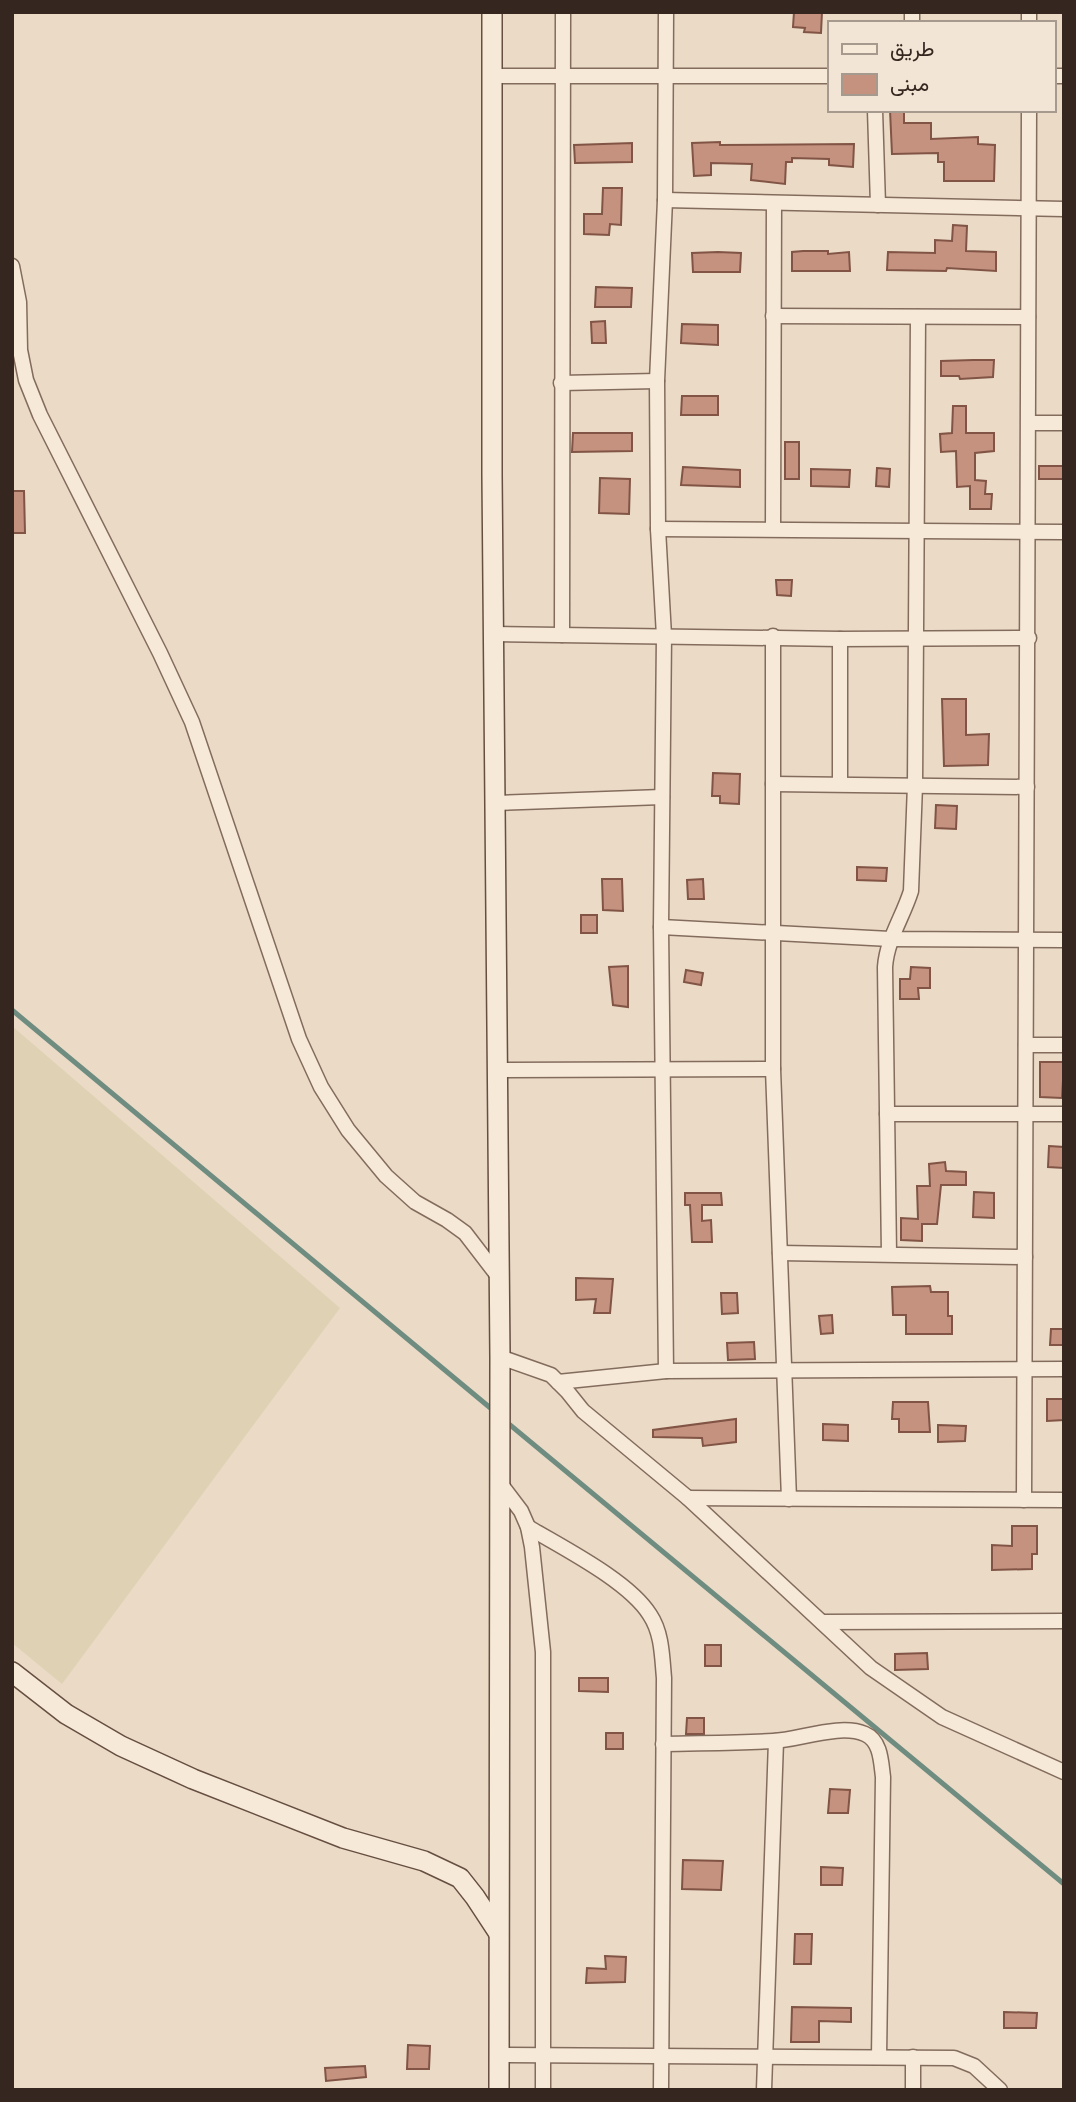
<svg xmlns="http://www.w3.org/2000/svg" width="1076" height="2102" font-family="'Noto Serif',Vazirmatn,serif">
<rect width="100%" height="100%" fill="#eadac6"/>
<!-- farmland -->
<path fill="#dfd2b4" d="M12,1026L340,1308L62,1684L12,1643Z"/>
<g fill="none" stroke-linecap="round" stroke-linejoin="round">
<!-- stream -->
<g stroke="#6e8c80" stroke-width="5">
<path d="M12,1010L494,1411"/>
<path d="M504,1420L1064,1884"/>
</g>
</g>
<!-- building -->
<g fill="#c5927f" stroke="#815445" stroke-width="2">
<path d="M794,12H822L821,33L804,32L805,28L793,27Z"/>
<path d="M890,110H904V123H931V139L978,137V144L995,145L994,181H944V162H938V153L892,154Z"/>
<path d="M720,142V145L854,144L853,167L829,165V159L792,158V162H786L785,184L751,180L752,164L711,163V175L694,176L692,143Z"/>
<path d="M632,143V162L575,163L574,145Z"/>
<path d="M603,188H622L621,225L610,224L609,235L584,234V214H602Z"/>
<path d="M953,225L967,226L966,251L996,252V271L947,268L946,271L887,270L888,252L935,253V240L952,241Z"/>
<path d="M803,251H828V254L849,252L850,271H792V252Z"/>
<path d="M718,252L741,253L740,272H693L692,253Z"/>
<path d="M596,287L632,288L631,307H595Z"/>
<path d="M605,321L606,343H592L591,322Z"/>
<path d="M682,324L718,325V345L681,343Z"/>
<path d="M973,360H994L993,377L960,379L959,376H941V361Z"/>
<path d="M682,396H718V415H681Z"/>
<path d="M953,406H966V433H994V451L975,453V480L986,481L985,494H992L991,509H970V486L957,487L956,451L941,452L940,434L952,433Z"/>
<path d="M573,433H632V451L572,452Z"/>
<rect x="785" y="442" width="14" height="37"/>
<rect x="1039" y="466" width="25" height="13"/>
<path d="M683,467L740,470V487L681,485Z"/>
<path d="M877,468L890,469L889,487L876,486Z"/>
<path d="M811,469L850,470L849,487L811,486Z"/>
<path d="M600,478L630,479L629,514L599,513Z"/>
<path d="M12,491H24L25,533H12Z"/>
<path d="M776,580H792L791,596L777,595Z"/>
<path d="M942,699H966V735L989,734L988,765L944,766Z"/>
<path d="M713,773L740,774L739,804L720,803V796H712Z"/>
<path d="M936,805L957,806L956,829L935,828Z"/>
<path d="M857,867L887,868L886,881L857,880Z"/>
<path d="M602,879H622L623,911L603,910Z"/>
<path d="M703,879L704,899H688L687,880Z"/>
<rect x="581" y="915" width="16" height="18"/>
<path d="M628,966V1007L613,1005L609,967Z"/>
<path d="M911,967L930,968V988H918L919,999H900V979H910Z"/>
<path d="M686,970L703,973L701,985L684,982Z"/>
<path d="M1040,1062H1064L1062,1098L1040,1097Z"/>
<path d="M1049,1146L1064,1147V1168L1048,1167Z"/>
<path d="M945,1162L946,1171L966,1172V1185H941L937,1224H922V1241L901,1240V1218L918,1219L917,1186H930L929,1164Z"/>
<path d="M974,1192L994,1193V1218L973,1217Z"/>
<path d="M685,1193H721L722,1205H702V1221L711,1220L712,1242H692L690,1205H685Z"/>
<path d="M576,1278L613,1279L610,1313H594L596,1299L576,1300Z"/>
<path d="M930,1286L931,1292H948V1316H952V1334H906V1315H893L892,1287Z"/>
<path d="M721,1293H737L738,1313L722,1314Z"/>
<path d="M832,1315L833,1333L821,1334L819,1316Z"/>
<path d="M1051,1329H1064V1345H1050Z"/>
<path d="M754,1342L755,1359L728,1360L727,1343Z"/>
<path d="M1047,1399H1064V1420L1047,1421Z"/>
<path d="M893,1402H928L930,1432H899V1419H892Z"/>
<path d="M736,1419V1442L703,1446L702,1438L653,1437V1430Z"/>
<path d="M823,1424L848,1425V1441L823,1440Z"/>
<path d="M938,1425L966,1426L965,1441L938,1442Z"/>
<path d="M1012,1526H1037V1554H1032V1569L992,1570V1545L1012,1546Z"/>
<rect x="705" y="1645" width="16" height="21"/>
<path d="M927,1653L928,1669L895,1670V1654Z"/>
<path d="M579,1678H608V1692L579,1691Z"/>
<path d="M687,1718H704V1734H686Z"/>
<rect x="606" y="1733" width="17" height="16"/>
<path d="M830,1789L850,1790L848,1813H828Z"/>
<path d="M683,1860L723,1861L721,1890L682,1889Z"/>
<path d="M821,1867L843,1868L842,1885H821Z"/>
<path d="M795,1934H812L811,1964H794Z"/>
<path d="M605,1956L626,1957L625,1982L586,1983L587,1968L606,1969Z"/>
<path d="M792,2007L851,2008V2022L819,2021V2042H791Z"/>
<path d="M1004,2012L1037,2013L1036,2028H1004Z"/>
<path d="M408,2045L430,2046L429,2069H407Z"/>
<path d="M365,2066L366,2077L326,2081L325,2068Z"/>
</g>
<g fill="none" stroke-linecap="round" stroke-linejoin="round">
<!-- street casing -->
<g stroke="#846c5d" stroke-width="17">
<g id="street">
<path d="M912,12V23"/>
<path d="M1029,12V23"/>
<path d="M492,76H829"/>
<path d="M1053,76H1064"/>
<path d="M875,110L878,205"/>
<path d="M665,200L1064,209"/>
<path d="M12,266L19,302L20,350L26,380L40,415L160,653L192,722L299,1039L321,1087L348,1130L386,1176L415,1202L447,1220L465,1233L498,1276"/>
<path d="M773,316L1028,317"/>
<path d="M561,383L657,381"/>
<path d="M1030,423H1064"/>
<path d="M773,528L774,203"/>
<path d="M658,529L1064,532"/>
<path d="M494,634L840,639L1029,638"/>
<path d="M562,635L563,12"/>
<path d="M773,636V1069L789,1499"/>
<path d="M840,639V783"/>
<path d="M773,784L1027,787"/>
<path d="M496,803L662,797"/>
<path d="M661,927L890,939L1064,940"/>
<path d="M1026,1045H1064"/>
<path d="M496,1070L773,1069"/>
<path d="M887,1114H1064"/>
<path d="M780,1253L1025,1257"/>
<path d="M889,1254L885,967C887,939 903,917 911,891L915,785L918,317"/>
<path d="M500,1357L551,1375L567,1391L583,1411L688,1498L871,1668L942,1717L1064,1772"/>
<path d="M666,1371L661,927L664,636L658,529L657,381L665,200L666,12"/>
<path d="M558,1382L666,1371L1064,1369"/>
<path d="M499,1482L521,1511L528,1527L532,1547L543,1652V2090"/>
<path d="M688,1498L1064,1500"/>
<path d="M1024,1500L1029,110"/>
<path d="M528,1527C563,1548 629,1581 650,1615C662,1633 662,1656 664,1678L661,2090"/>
<path d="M822,1622L1064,1621"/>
<path d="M663,1744C700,1743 736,1743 773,1741C799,1740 840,1723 865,1734C881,1741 881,1762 883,1777L879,2057"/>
<path d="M498,2055L954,2058L974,2066L1000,2090"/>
<path d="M913,2057V2090"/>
<path d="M764,2090L776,1741"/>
</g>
</g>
<!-- secondary casing -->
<g stroke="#664e40" stroke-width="22">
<g id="secondary">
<path d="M492,12V475L500,1357L499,2090"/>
<path d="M12,1672L66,1714L121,1746L193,1779L343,1838L424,1861L460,1878L475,1897L498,1932"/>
</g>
</g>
<!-- street -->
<use href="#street" stroke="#f6e9d8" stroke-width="14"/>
<!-- secondary -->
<use href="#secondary" stroke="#f6e9d8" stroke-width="19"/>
</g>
<!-- border -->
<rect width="1076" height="2102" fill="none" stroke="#352720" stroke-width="28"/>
<!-- legend -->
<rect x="828" y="21" width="228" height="91" fill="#f2e5d5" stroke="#a6998d" stroke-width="2"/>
<rect x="842" y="44" width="35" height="10" fill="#f6e9d8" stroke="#a6998d" stroke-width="2"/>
<text x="890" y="56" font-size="21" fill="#352720">طريق</text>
<rect x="842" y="74" width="35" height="21" fill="#c5927f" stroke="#a6998d" stroke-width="2"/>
<text x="890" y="91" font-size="21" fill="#352720">مبنى</text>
</svg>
